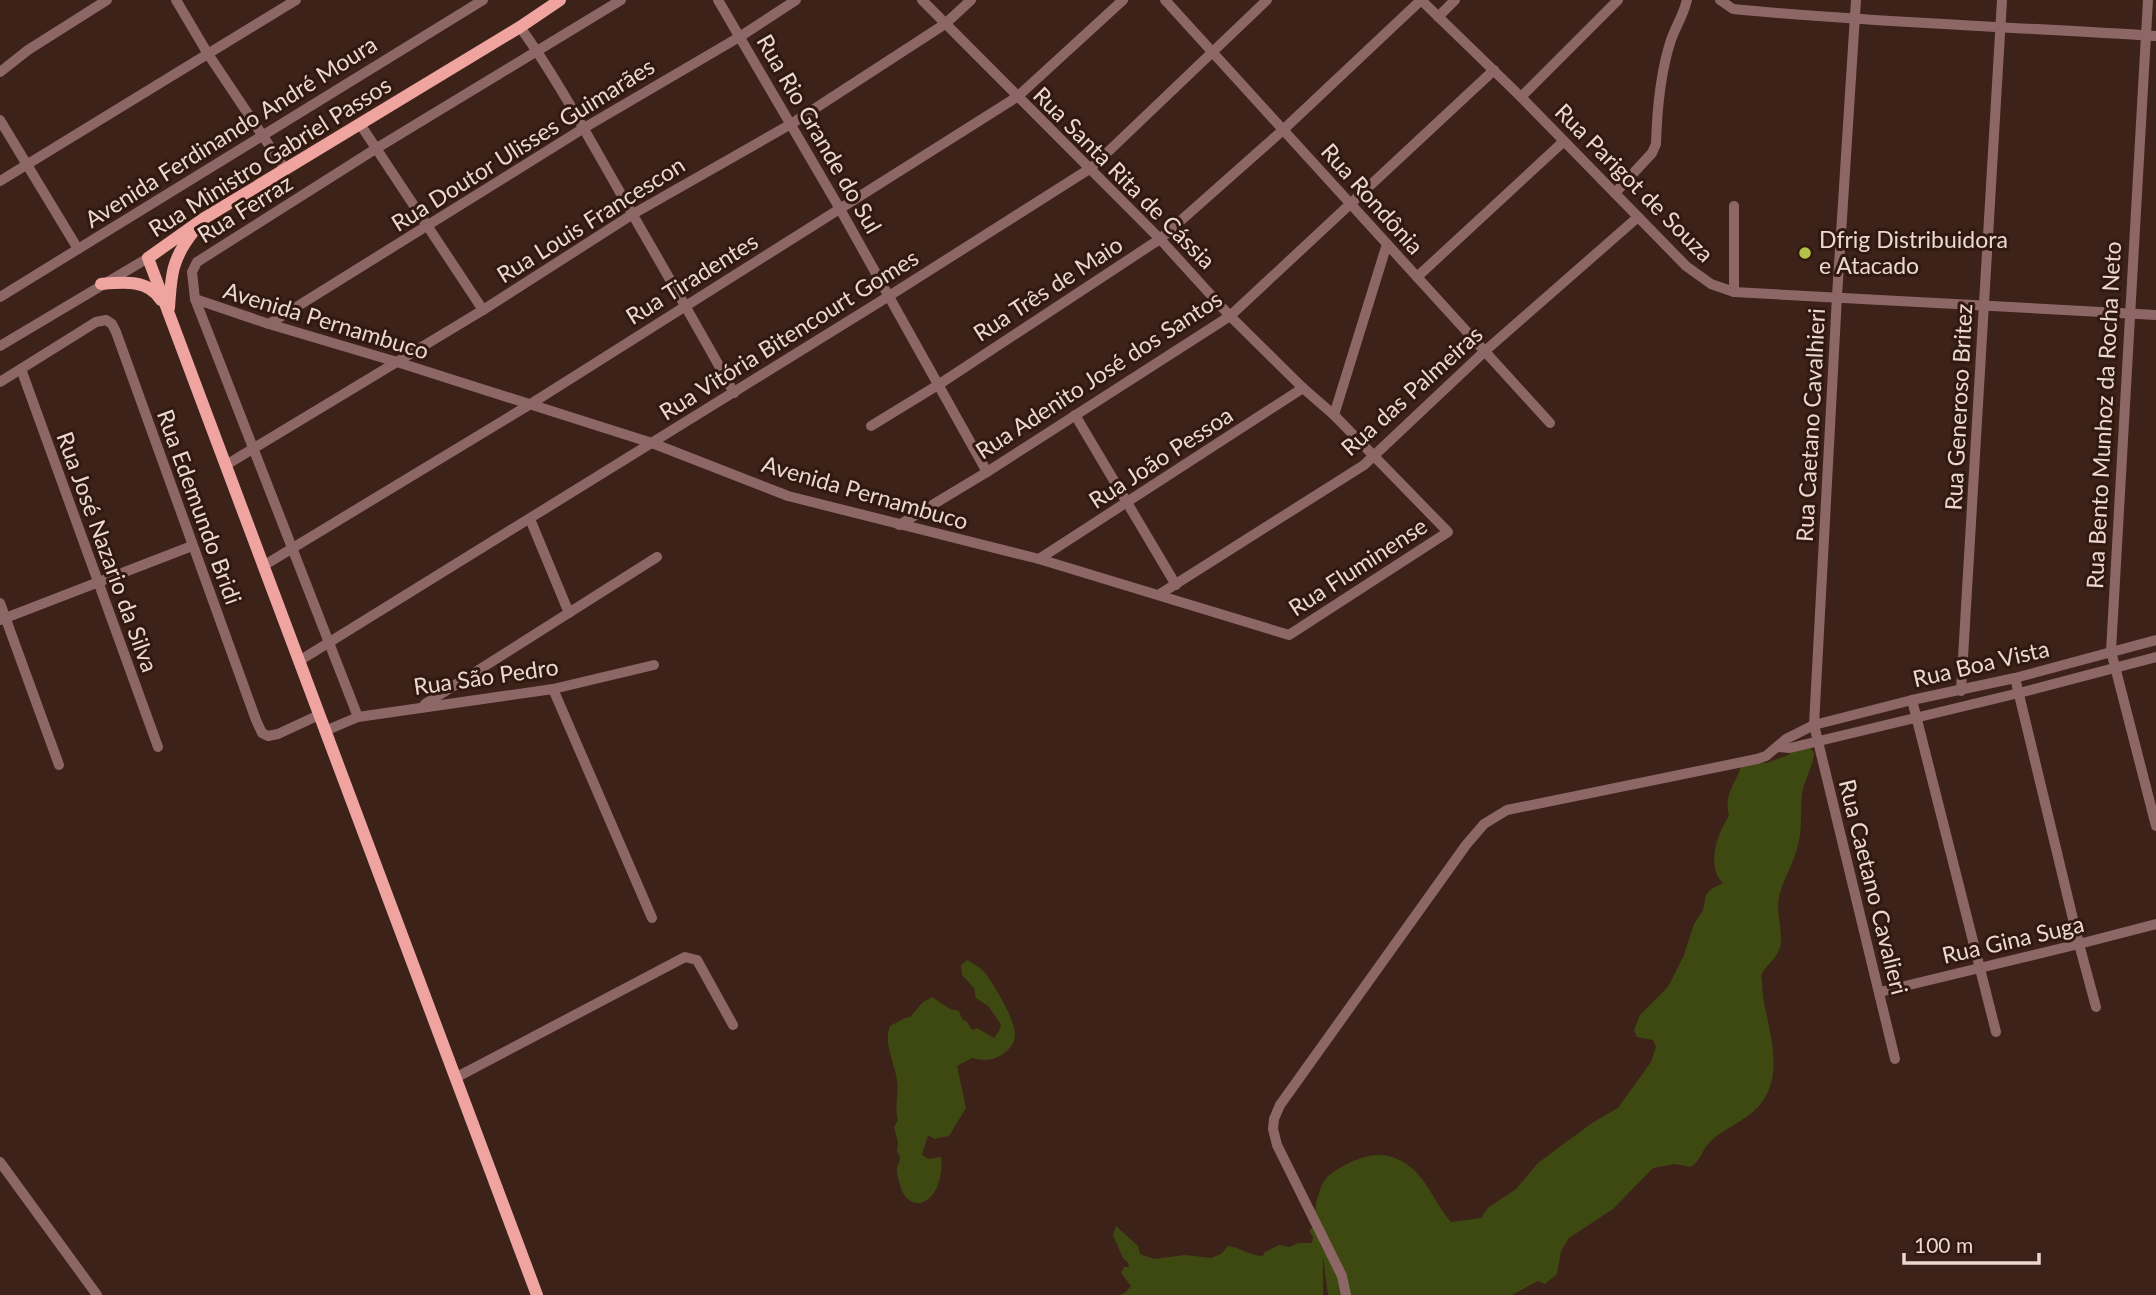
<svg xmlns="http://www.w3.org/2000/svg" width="2156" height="1295" font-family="Lato,sans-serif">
<rect width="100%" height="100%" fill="#3c2219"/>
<!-- green -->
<g fill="#3e4911">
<path d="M1809,746L1814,753C1813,767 1804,780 1802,794C1800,814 1803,833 1796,852C1791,868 1783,880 1779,897C1775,913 1785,937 1779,950C1775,961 1765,965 1761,976C1763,983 1762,990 1763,997C1769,1032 1786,1076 1758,1107C1744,1122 1724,1128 1710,1142C1702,1149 1702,1159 1691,1167L1675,1164L1653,1168L1613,1209L1569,1238L1561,1251L1557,1274L1545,1284L1538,1281L1512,1295H1328L1323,1256V1295H1120L1126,1292L1131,1286L1121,1273L1124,1267H1129L1128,1263L1123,1258L1113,1235L1116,1226L1138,1246L1140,1254L1154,1259L1185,1255L1211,1258L1221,1254L1228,1246C1241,1247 1248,1256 1263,1256L1265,1252L1279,1245L1290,1247L1298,1243H1312L1313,1237L1309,1231L1313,1227L1317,1230L1322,1251C1321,1240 1315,1226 1315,1214C1315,1206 1319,1190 1323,1183C1330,1169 1364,1154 1379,1155C1388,1155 1397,1158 1405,1163C1428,1178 1434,1203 1451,1222L1482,1218L1484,1213L1489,1207L1516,1189L1538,1163L1592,1123L1618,1108L1651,1062L1656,1047L1653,1040L1637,1037L1634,1030L1640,1015L1668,987L1684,955L1694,924L1703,910L1706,895L1711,889L1723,883C1706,867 1717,833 1729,816C1724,792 1734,788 1741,766L1758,762L1766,763L1788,755L1801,747Z"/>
<path d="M967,960C974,964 980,967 985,973C995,986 1016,1021 1015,1036C1014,1044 1009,1050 1003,1054C992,1061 984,1061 972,1058L957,1066L966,1108L949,1136L934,1139L928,1135L922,1155L929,1159L941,1157C943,1169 940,1185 933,1194C920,1211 904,1202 900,1185C899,1180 896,1173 897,1168C898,1164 900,1161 900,1157L897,1151L898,1143L894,1127L898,1120C894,1108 899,1094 897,1081C895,1063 883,1044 890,1026L905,1018L910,1017L923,1002L932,997L950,1009L959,1011L962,1019L967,1022L972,1030L977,1028L994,1038L999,1031L1001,1024L988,1006L976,998L974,988L962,975L961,965Z"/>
</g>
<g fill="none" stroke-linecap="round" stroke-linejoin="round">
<!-- minor -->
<g stroke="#8d6765" stroke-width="10">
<path d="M176,0L208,54L285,169"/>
<path d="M718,0L840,209L987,472"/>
<path d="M1165,0L1550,423"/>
<path d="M1421,0L1521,97L1686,266L1711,284L1734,292L2156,315"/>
<path d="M1720,0L1733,9L1743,10C1881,23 2018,27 2156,36"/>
<path d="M1856,0L1837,296L1814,725L1895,1059"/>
<path d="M2148,0L2111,651L2156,826"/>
<path d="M1438,17L1455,0"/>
<path d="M520,27C556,77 586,133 617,187C656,256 696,323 734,393"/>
<path d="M0,72L28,50L107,0"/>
<path d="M1521,97L1618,0"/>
<path d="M0,120L78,249"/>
<path d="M360,124L483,310"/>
<path d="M0,181L296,0"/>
<path d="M1615,193L1652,153L1656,144C1657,110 1660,73 1671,40C1676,26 1683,16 1687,0"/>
<path d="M1734,206V292"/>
<path d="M1417,277L1563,142"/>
<path d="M0,297L483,0"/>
<path d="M195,299L269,324L397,362L652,443L788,496L1039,559L1289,635L1448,532L1334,415L1303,388L1230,316L1160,239L922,0"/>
<path d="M269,324L584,128L741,36L796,0"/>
<path d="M0,346L148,258"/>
<path d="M21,369L158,747"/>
<path d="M0,382L96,322L106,320L112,324L116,332L256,720L262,733L268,736L278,734L319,715"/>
<path d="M1075,415L1176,585"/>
<path d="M1334,415L1387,244"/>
<path d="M871,426L938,385L1160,239L1283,130L1421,0"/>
<path d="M226,465L483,310L633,214L791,124L945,24L971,0"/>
<path d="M530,519L569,613"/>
<path d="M899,525L987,472L1230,316L1494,70"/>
<path d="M1039,559L1303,388"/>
<path d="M263,566L529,405L1017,97L1123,0"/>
<path d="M1160,594L1364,465L1485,351L1638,217"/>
<path d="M0,603L59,765"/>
<path d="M0,620L192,546"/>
<path d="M299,661L889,296L1091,168L1267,0"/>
<path d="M2015,678L2079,944L2096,1007"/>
<path d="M553,689L652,918"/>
<path d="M1961,691L2002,0"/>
<path d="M1912,700L1996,1032"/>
<path d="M425,704L657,557"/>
<path d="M358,717L195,299L192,272L197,262L377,148L621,0"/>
<path d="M325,731L358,717L553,689L654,665"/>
<path d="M1777,747L1790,748L2019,693L2156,657"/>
<path d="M1880,992L2079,944L2156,924"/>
<path d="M457,1077L685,957L697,960L733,1025"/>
<path d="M0,1162L97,1295"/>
<path d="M1346,1295L1342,1276L1277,1145L1273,1129L1274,1119L1280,1105L1466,845L1484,824L1507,810L1757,759L1766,756L1786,739L1814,725L1912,700L2015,678L2156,640"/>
</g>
<!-- major -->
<g stroke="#f0a4a0" stroke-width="12">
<path d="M101,284C123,282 148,279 161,300"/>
<path d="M169,308C171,275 172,258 194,231"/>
<path d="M537,1295L148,258L203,219L520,27L560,0"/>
</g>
</g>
<!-- markers -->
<circle fill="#b5c249" stroke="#32190f" stroke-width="2.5" cx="1805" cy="253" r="7"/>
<g text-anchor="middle" stroke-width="6" stroke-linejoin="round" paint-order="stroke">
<!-- street labels -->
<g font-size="23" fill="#ead8d1" stroke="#32190f">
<text transform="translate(231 132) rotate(-32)" y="8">Avenida Ferdinando André Moura</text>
<text transform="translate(819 134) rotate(60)" y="8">Rua Rio Grande do Sul</text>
<text transform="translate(523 145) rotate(-32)" y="8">Rua Doutor Ulisses Guimarães</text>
<text transform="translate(270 157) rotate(-32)" y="8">Rua Ministro Gabriel Passos</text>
<text transform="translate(1124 178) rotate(45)" y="8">Rua Santa Rita de Cássia</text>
<text transform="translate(1634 183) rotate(45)" y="8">Rua Parigot de Souza</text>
<text transform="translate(1372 199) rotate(48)" y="8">Rua Rondônia</text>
<text transform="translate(245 209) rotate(-32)" y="8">Rua Ferraz</text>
<text transform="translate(591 220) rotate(-32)" y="8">Rua Louis Francescon</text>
<text transform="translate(692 279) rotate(-32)" y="8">Rua Tiradentes</text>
<text transform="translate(1048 289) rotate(-33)" y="8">Rua Três de Maio</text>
<text transform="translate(326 321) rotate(17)" y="8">Avenida Pernambuco</text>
<text transform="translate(789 335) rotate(-32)" y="8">Rua Vitória Bitencourt Gomes</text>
<text transform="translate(1099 375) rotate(-33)" y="8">Rua Adenito José dos Santos</text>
<text transform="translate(1412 391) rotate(-42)" y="8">Rua das Palmeiras</text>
<text transform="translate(1959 407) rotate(-87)" y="8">Rua Generoso Britez</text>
<text transform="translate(2104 415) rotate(-87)" y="8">Rua Bento Munhoz da Rocha Neto</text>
<text transform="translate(1811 425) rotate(-87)" y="8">Rua Caetano Cavalhieri</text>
<text transform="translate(1161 458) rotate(-33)" y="8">Rua João Pessoa</text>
<text transform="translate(865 493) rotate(16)" y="8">Avenida Pernambuco</text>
<text transform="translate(199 507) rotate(70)" y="8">Rua Edemundo Bridi</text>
<text transform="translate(107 552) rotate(70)" y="8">Rua José Nazario da Silva</text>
<text transform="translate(1358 567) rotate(-33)" y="8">Rua Fluminense</text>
<text transform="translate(1981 664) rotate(-13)" y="8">Rua Boa Vista</text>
<text transform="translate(486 677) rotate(-8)" y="8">Rua São Pedro</text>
<text transform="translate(1873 887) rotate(76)" y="8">Rua Caetano Cavalieri</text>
<text transform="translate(2013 940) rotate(-13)" y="8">Rua Gina Suga</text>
</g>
<!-- poi labels -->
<g font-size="23" fill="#ead8d1" stroke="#32190f" text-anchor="start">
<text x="1819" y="248">Dfrig Distribuidora<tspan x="1819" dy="26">e Atacado</tspan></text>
</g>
</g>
<!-- scale -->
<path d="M1904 1253v10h135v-10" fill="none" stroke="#ead8d1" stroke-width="3.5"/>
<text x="1914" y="1253" font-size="21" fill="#ead8d1" stroke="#32190f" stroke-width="5" paint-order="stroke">100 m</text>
</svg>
